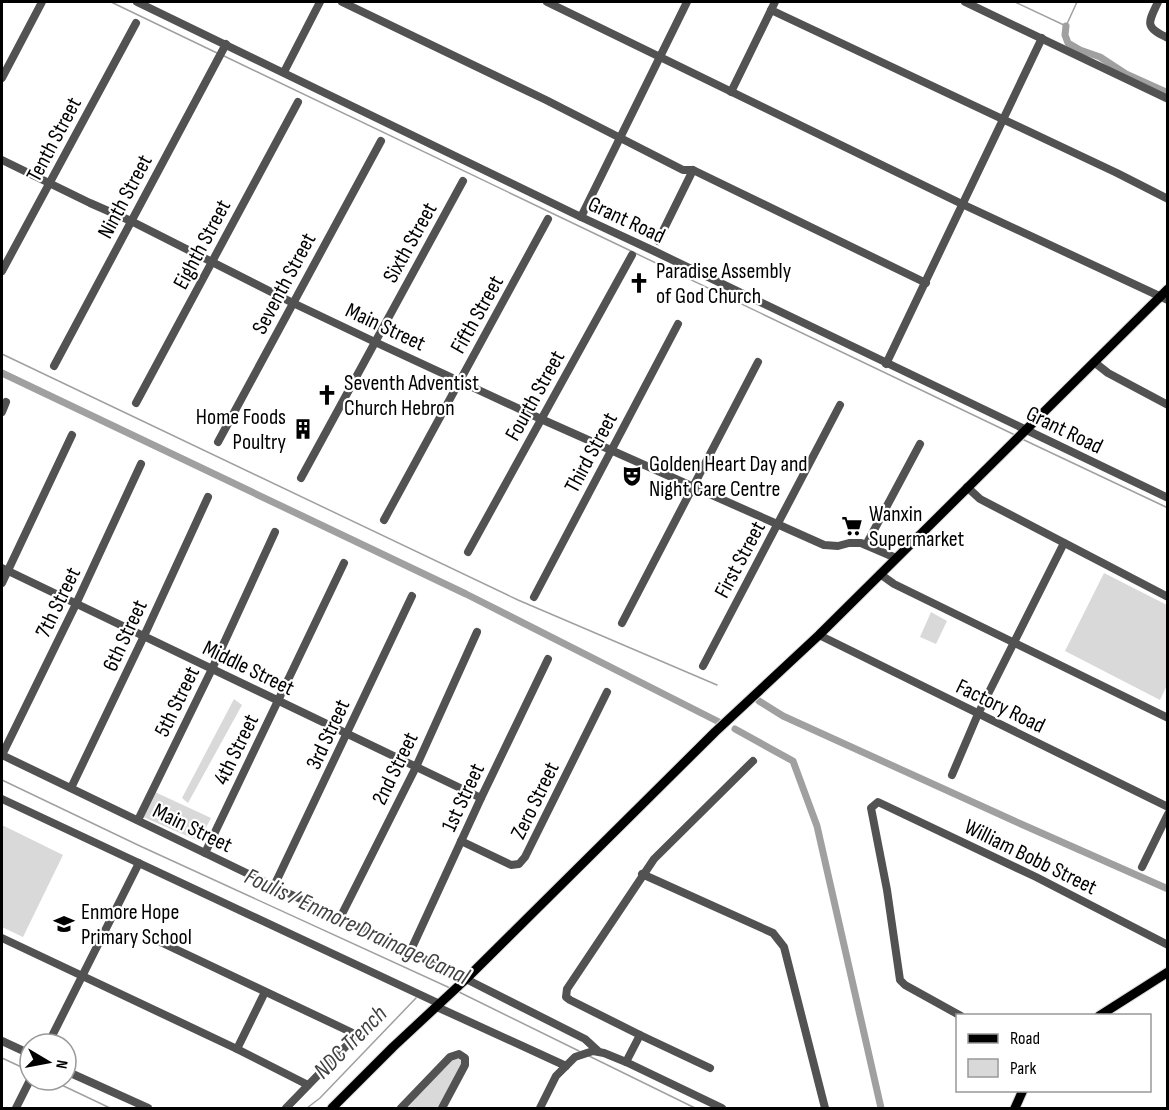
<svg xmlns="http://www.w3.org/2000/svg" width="1169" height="1110" font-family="'Sofia Sans Condensed',sans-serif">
<rect width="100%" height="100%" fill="#fff"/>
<!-- green -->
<g fill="#d9d9d9">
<path d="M1104,573L1167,605V685L1160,700L1065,651Z"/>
<path d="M931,612L947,621L936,644L920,637Z"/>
<path d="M234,699L242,705L188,803L182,798Z"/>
<path d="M155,792L211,818L199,841L143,817Z"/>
<path d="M2,825L63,855L23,937L2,927Z"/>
<path d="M457,1058L462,1061V1065L437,1108H407L453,1059Z"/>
</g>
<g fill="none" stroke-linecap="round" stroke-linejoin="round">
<!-- stream -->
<g stroke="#a0a0a0" stroke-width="1.5">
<path d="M111,2L217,53"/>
<path d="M1015,2L1066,26L1077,2"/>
<path d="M224,56L631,251"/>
<path d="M635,253L1015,435"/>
<path d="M2,354L518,600L717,685"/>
<path d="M1022,439L1168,508"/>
<path d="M2,780L140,846L450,988"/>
<path d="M457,991L579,1051"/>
<path d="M589,1056L695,1108"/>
<path d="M2,1058L30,1071"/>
<path d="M51,1080L110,1108"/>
<path d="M307,1108L320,1098L416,998"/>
</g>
<!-- canal -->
<g stroke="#a0a0a0" stroke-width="7">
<path d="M1066,26L1065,35L1068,43L1080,50L1100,57L1126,74L1168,93"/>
<path d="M2,373L466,594L719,722"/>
<path d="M759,701L783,716L1021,824L1168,889"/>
<path d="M735,729L793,761L817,826L881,1108"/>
</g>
<!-- major casing -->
<g stroke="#dbdbdb" stroke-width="11">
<g id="major">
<path d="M1099,1016L1168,972"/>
<path d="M332,1108L393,1047L466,979L715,732L819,635L1168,289"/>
<path d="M1015,1108L1023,1090"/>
</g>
</g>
<!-- minor -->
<g stroke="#525252" stroke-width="8">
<path d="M137,2L581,217L654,251L1168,498"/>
<path d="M342,2L546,100L683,170H693L926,283"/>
<path d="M547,2L962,204L1168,300"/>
<path d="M965,2L1168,99"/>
<path d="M1158,2C1148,23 1144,27 1168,38"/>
<path d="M771,10L1117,173L1168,199"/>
<path d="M284,72L320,2"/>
<path d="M2,78L42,2"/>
<path d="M731,92L775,2"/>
<path d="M2,160L90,203L131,221L293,303L375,342L541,419L777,524L824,545L838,546L849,543H861L896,558"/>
<path d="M581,217L687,2"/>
<path d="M658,241L693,170"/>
<path d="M2,271L136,23"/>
<path d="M1094,362L1108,373L1168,405"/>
<path d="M886,364L1042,38"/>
<path d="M54,366L226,44"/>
<path d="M136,403L298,102"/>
<path d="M2,412L6,402"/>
<path d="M218,442L381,141"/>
<path d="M141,464L76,604L2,755L466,979L585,1039L598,1051"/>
<path d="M301,478L463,181"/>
<path d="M967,487L980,499L1168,597"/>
<path d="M384,520L548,219"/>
<path d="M866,545L920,444"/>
<path d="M468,552L632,255"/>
<path d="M2,568L481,798"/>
<path d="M880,574L894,584L1168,718"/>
<path d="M2,583L72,435"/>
<path d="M534,597L678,324"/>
<path d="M622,623L758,362"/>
<path d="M819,635L1168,807"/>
<path d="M703,666L840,405"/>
<path d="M952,775L978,714L1064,543"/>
<path d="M71,788L144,636L208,497"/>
<path d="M2,799L440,1004"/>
<path d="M138,820L212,669L275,532"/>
<path d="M461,841L511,865L519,864L525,857L607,692"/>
<path d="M205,853L344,563"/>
<path d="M1142,867L1168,814"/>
<path d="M642,874L773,933L784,947L825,1108"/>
<path d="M274,886L412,596"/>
<path d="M340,918L416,767L477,632"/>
<path d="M2,938L237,1049L308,1085"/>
<path d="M152,938L357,1035L286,1108"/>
<path d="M410,952L481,798L548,659"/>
<path d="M437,1007L566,1066"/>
<path d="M961,1016L905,985L900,980L887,890L871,808L878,802L1036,877L1168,945"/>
<path d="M640,1035L710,1068"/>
<path d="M2,1041L30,1054"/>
<path d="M48,1044L139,863"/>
<path d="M237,1049L265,992"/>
<path d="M626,1062L640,1035L570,1000L566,997L567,989L654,859L753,761"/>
<path d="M66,1071L148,1108"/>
<path d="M16,1108L30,1080"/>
<path d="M401,1108L450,1057L459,1054L465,1058V1065L442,1108"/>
<path d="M540,1108L556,1076L575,1057L593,1051L604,1053L626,1062L722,1108"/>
</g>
<!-- major -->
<use href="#major" stroke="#000" stroke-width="9"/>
</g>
<!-- icons -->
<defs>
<g id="church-bare" transform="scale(1.62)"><path d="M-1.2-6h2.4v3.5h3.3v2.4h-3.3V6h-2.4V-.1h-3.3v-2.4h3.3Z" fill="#000" stroke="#fff" stroke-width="2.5" paint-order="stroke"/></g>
<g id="building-bare" transform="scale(1.62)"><path d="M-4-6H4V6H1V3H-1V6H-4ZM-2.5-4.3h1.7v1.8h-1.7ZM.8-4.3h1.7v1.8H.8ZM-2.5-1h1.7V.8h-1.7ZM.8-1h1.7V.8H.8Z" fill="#000" stroke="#fff" stroke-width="2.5" paint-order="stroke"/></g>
<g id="theatre-bare" transform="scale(1.62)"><path d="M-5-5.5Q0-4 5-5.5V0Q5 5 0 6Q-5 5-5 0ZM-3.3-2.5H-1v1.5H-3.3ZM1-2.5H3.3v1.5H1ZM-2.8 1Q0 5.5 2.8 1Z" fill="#000" stroke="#fff" stroke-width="2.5" paint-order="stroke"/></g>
<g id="supermarket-bare" transform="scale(1.62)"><path d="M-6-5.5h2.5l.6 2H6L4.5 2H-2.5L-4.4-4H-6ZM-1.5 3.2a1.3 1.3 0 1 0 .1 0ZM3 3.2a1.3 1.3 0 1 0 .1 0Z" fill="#000" stroke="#fff" stroke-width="2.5" paint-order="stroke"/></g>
<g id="school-bare" transform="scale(1.62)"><path d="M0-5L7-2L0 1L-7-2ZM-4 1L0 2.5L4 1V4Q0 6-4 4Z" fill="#000" stroke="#fff" stroke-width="2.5" paint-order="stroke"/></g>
</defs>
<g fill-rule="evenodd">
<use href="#church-bare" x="639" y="283"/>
<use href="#church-bare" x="327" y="395"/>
<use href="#building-bare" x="303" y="429"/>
<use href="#theatre-bare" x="632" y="476"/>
<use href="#supermarket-bare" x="852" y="526"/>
<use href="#school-bare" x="64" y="924"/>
</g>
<g text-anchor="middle" stroke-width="4.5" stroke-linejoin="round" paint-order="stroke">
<!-- street labels -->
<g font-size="22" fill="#000" stroke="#fff">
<text transform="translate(53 139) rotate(-62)" y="8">Tenth Street</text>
<text transform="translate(124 196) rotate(-62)" y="8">Ninth Street</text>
<text transform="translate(627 219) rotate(25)" y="8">Grant Road</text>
<text transform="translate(409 242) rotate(-61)" y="8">Sixth Street</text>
<text transform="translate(201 244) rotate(-62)" y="8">Eighth Street</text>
<text transform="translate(283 283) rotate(-62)" y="8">Seventh Street</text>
<text transform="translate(476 314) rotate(-61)" y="8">Fifth Street</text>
<text transform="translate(386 326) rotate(25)" y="8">Main Street</text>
<text transform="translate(534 395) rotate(-61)" y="8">Fourth Street</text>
<text transform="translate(1065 429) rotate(26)" y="8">Grant Road</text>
<text transform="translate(590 452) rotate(-62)" y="8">Third Street</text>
<text transform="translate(739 559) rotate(-62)" y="8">First Street</text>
<text transform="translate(57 602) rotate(-64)" y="8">7th Street</text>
<text transform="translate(124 635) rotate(-65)" y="8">6th Street</text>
<text transform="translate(249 667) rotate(26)" y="8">Middle Street</text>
<text transform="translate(176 701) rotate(-64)" y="8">5th Street</text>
<text transform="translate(1001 705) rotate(26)" y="8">Factory Road</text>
<text transform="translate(327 734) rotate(-65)" y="8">3rd Street</text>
<text transform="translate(235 749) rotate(-64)" y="8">4th Street</text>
<text transform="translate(394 768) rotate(-64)" y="8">2nd Street</text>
<text transform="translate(462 797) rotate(-65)" y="8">1st Street</text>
<text transform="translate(534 800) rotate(-64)" y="8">Zero Street</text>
<text transform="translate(193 827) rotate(26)" y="8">Main Street</text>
<text transform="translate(1031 856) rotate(26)" y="8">William Bobb Street</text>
</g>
<!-- poi labels -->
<g font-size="22" fill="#000" stroke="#fff" text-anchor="start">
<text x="656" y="278">Paradise Assembly<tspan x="656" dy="25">of God Church</tspan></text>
<text x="344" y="390">Seventh Adventist<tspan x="344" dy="25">Church Hebron</tspan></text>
<text x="286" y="424" text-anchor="end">Home Foods<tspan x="286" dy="25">Poultry</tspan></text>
<text x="649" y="471">Golden Heart Day and<tspan x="649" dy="25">Night Care Centre</tspan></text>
<text x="869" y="521">Wanxin<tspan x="869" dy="25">Supermarket</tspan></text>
<text x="81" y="919">Enmore Hope<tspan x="81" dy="25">Primary School</tspan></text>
</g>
<!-- water labels -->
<g font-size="24" font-style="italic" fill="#414141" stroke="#fff">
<text transform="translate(357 926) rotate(25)" y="8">Foulis / Enmore Drainage Canal</text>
<text transform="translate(350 1042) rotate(-45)" y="8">NDC Trench</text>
</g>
</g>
<!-- border -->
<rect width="1169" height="1110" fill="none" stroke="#000000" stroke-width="6"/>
<!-- legend -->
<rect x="956" y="1014" width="195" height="78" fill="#ffffff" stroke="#999999" stroke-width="1.5"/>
<rect x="968" y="1034" width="30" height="9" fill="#000000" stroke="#999999" stroke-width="1.5"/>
<text x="1010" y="1044" font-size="18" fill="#000000">Road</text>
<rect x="968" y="1059" width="30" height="18" fill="#d9d9d9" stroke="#999999" stroke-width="1.5"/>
<text x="1010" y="1074" font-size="18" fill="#000000">Park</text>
<!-- north arrow -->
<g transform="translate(48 1062) rotate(100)"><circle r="28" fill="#ffffff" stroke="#999999" stroke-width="1.5"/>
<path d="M0-4.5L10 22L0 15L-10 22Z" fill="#000000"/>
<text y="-9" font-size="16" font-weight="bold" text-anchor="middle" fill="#000000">N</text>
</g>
</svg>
